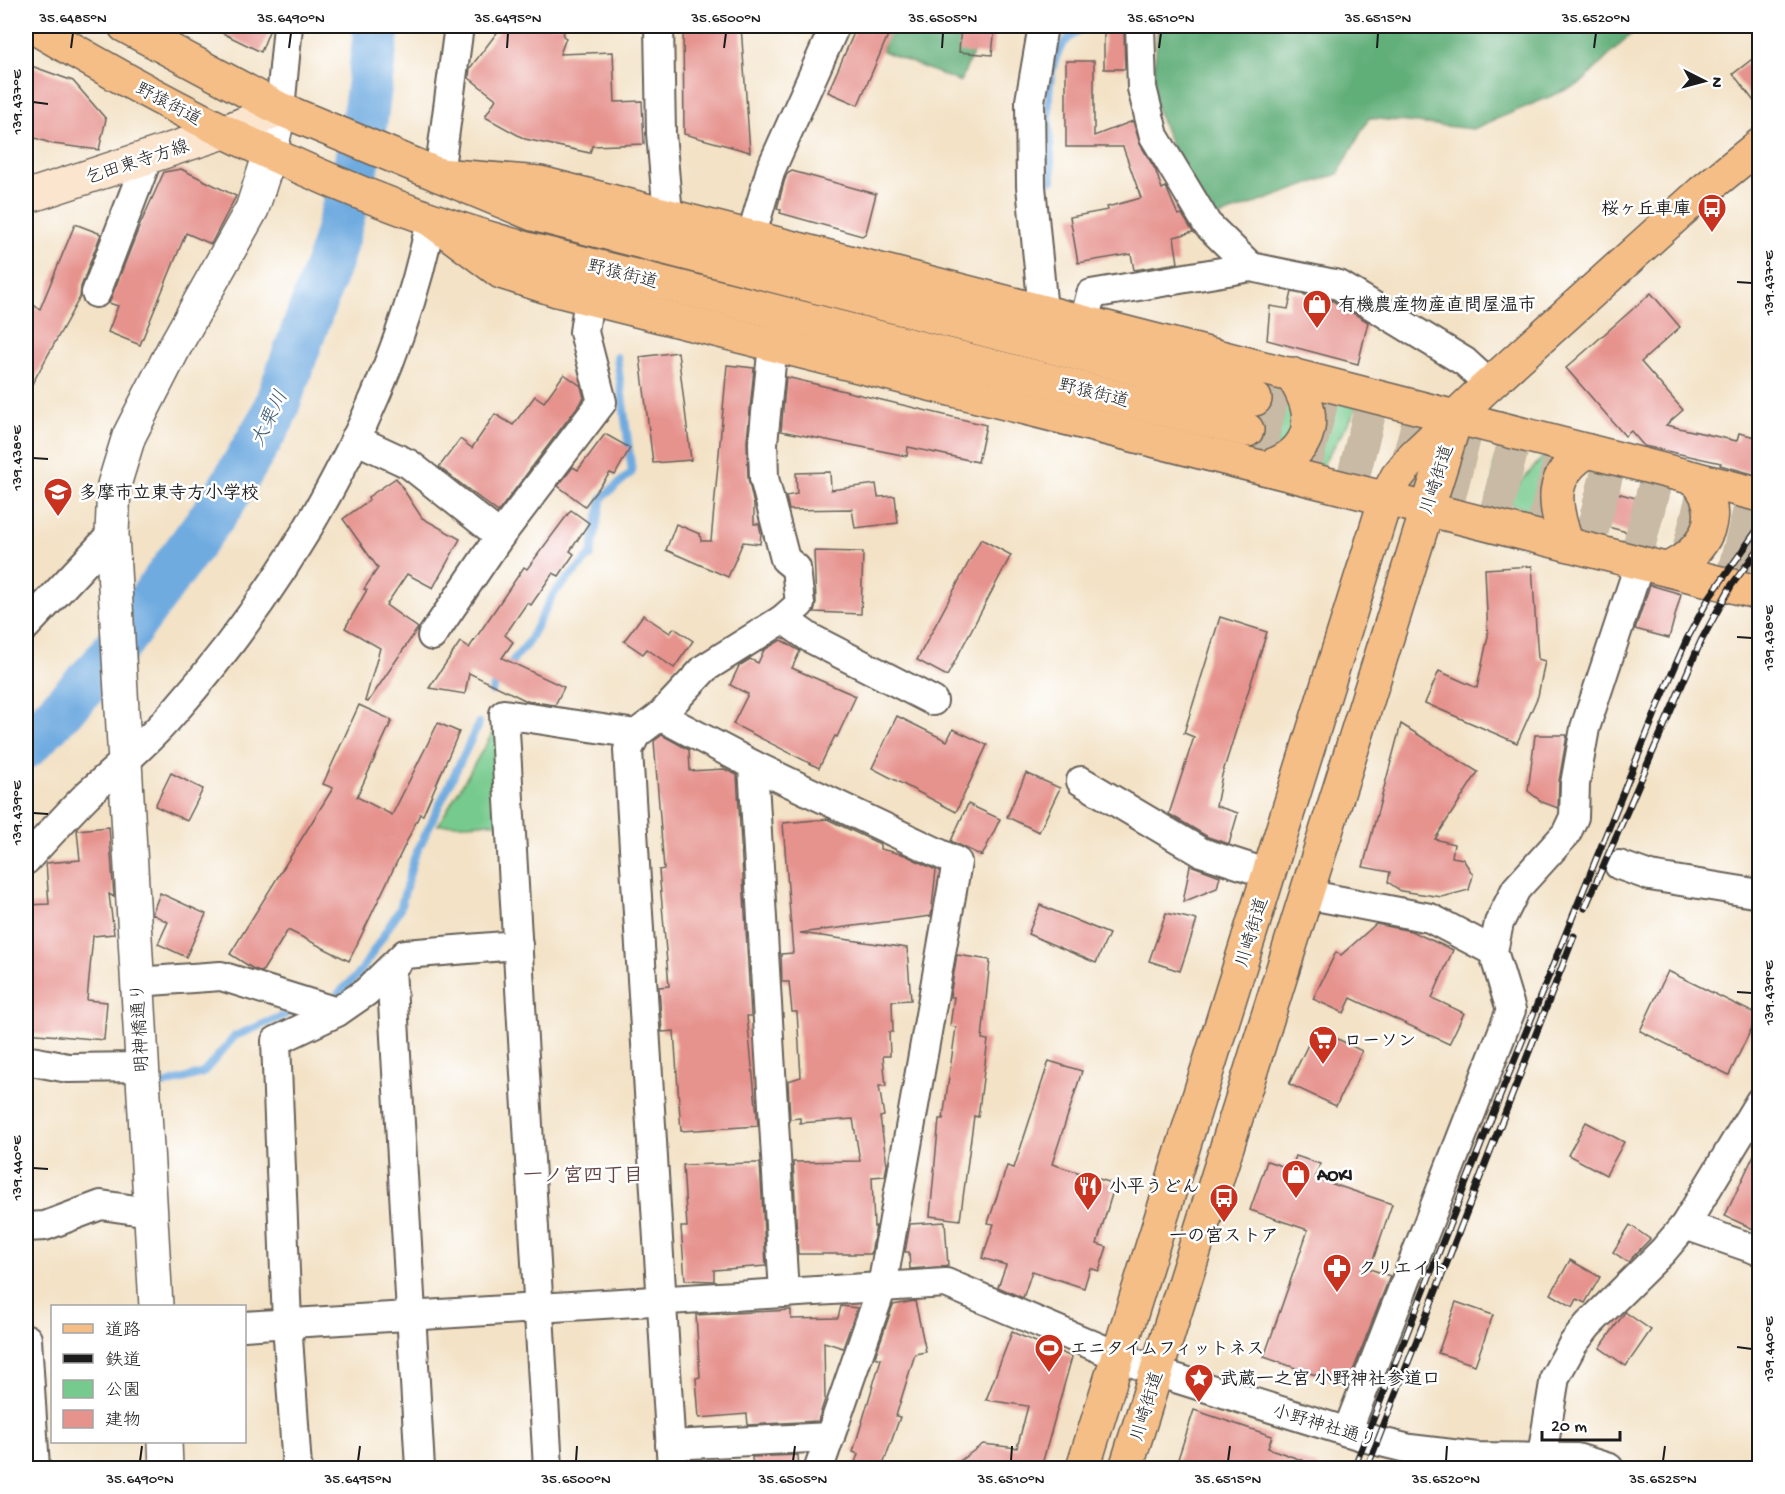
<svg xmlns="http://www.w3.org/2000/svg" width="1785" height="1494" font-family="'Gochi Hand','Klee One',sans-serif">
<rect width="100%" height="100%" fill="#fff"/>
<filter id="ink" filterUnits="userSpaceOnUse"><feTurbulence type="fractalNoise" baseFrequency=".0167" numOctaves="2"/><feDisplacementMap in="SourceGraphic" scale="12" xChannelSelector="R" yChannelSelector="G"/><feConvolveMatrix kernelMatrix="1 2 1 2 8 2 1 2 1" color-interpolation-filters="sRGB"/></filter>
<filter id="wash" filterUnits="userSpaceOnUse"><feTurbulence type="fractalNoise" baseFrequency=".008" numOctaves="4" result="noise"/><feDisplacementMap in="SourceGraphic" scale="24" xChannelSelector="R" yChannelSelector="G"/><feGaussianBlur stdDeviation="1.35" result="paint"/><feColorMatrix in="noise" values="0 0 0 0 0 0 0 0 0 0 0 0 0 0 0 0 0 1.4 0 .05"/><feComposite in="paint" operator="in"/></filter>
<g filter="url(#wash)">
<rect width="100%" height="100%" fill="#f3e2c6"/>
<!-- green -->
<g fill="#76ca8d" stroke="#497354" stroke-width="1.5">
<path d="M1262,383L1282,390L1293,403L1296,424L1287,442L1269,451L1245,445Z"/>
<path d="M1321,399L1358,407L1322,466L1308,462Z"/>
<path d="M1372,432L1374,438L1367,457L1347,471Z"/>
<path d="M1504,451L1520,453L1493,483C1493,470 1493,459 1504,451Z"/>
<path d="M1545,455L1555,461L1543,508L1536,512L1505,502L1506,498Z"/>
<path d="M504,714L510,822L438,825Z"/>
</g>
<!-- forest -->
<g fill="#60ae78" stroke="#3e654a" stroke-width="1.5">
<path d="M888,26H985L960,82L882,51Z"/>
<path d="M1158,26H1639L1580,84L1473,129L1369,118L1338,174L1214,218L1177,160L1152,97Z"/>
</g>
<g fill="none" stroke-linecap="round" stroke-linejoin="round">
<!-- stream -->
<g stroke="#6fabe0" stroke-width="8">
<path d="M1052,180C1051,144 1041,78 1061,47C1066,39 1077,32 1085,26"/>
<path d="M492,691L497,679L527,644L554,593L591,555L602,498L632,472L617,357"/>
<path d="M338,994L359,974L400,909L414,858L479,723"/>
<path d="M163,1085L203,1073L235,1036L285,1015"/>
</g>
<!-- river -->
<path stroke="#6fabe0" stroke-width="46" d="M26,746L101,668L222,503L272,418L331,256L361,148L377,26"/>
</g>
<g id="blocks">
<!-- building -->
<g fill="#e6928d">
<path d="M208,26H271L261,52Z"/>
<path d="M502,26H565L563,36L566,38L560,54L613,52L615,102L642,101L644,144L592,146L590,153L525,139L485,117L496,99L469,78L470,68Z"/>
<path d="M683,26H741L750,152L684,134Z"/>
<path d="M857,26H892L858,105L828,92Z"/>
<path d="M961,26H995L992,55L959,52Z"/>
<path d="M1104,30H1124L1125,69H1104Z"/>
<path d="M1760,53V109L1733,74Z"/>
<path d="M1066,61H1094V136L1133,121L1140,144L1155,169L1162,189L1166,187L1178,215L1182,214L1193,232L1174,237L1178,263L1134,270L1131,254L1078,263L1070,217L1108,210L1107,207L1141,198L1123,147H1066Z"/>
<path d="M26,64L73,81L106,119L99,150L53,144L26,135Z"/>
<path d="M181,169L236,196L211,244L186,233L140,345L108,332L118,306L109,303L140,225L164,172Z"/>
<path d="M792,171L876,194L866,233L862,236L780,213L781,210L777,209L784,182L787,174Z"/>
<path d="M75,224L101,234L81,287L80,297L26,395V301L40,309Z"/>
<path d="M1292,292L1333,301L1368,322L1358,364L1267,340L1270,306L1288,309Z"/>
<path d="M1651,293L1680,327L1641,362L1683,410L1666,425L1737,441L1739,433L1760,438V476L1720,465L1721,463L1644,446L1631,431L1625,436L1566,368Z"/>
<path d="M678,352L691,460L653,463L640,357Z"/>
<path d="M727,365L754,368L747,441L748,478L754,505V524H759L761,533L760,544L743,542L728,577L666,550L676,524L700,534L701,541H711Z"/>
<path d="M564,374L581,386L584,398L498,512L439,467L460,439L472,448L495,414L513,425L535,396L544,402Z"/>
<path d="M786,377L986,425L978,462L908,447L907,456L781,431Z"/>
<path d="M605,434L630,448L615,475L610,473L585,506L558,486L573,467L578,470Z"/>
<path d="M830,472L831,490L876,484L878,497L895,496L898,523L855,528L852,509L789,510L786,496L797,494L796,473Z"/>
<path d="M396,478L422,518L460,539L433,588L407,574L386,605L418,628L368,702L365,701L380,648L345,628L367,590L364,589L378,568L343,519L369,500L368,497Z"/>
<path d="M1595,487L1647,501L1638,535L1586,521Z"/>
<path d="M571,510L589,523L570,551L574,554L559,576L553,573L531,605L527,603L505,635L513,642L502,658L564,687L555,705L527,701L469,673L465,694L429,688L460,642L469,648L524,567L527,569Z"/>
<path d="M981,539L1011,555L947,676L917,660Z"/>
<path d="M814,551L863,552L861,614L814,612L816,602Z"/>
<path d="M1532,566L1538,659L1545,661L1538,696L1517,743L1425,703L1439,671L1477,688L1488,636L1485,569Z"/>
<path d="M1650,585L1681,594L1669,638L1635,629Z"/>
<path d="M643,615L670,633L674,628L693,641L674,668L647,649L643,654L624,641Z"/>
<path d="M1220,617L1267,632L1222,775L1216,806L1238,813L1229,844L1208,837L1169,814L1194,737L1184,733Z"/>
<path d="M781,640L800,651L792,668L856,696L837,737L835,736L819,768L733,724L748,694L730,685L739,666L750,659L758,663L764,650Z"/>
<path d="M359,705L392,720L357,797L392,815L438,723L459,732L423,815L420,814L349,961L288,930L262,972L252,968L230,954L333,788L323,784Z"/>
<path d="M897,716L947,741L953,729L987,745L956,812L872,768Z"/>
<path d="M1401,724L1478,772L1435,839L1454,844L1452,857L1463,859L1473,875L1469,890L1442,897L1401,891L1388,882L1390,872L1363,867Z"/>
<path d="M662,735L689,750L690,771L724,769L737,775L751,1016H747L758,1126L681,1131L674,1031L662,1032L659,987L669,986L659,870L664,869L654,741Z"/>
<path d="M1535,735H1567L1559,781L1558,808L1542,802L1528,791Z"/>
<path d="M171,773L203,789L187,821L155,806Z"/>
<path d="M1026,773L1060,788L1039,832L1007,817Z"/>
<path d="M968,804L1000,819L982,856L951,841Z"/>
<path d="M827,819L880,844V849L905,855L936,870L931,916L800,933L907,948L911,1000L892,1001L893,1032H889L890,1056H883L886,1086H879L884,1116L880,1117L887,1165L885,1176L872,1177L874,1227L876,1226L871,1254H798L793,1162L860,1161L853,1119L800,1123V1118L790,1119L788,1081L801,1077L797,1012H792L789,982H782L781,954L793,953L783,823Z"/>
<path d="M109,827L114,897L109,894L114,934L93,936L87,1000L107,1002L104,1040L26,1033V951H29L26,905L49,904L46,863L80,860L77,830Z"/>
<path d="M1190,865L1220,876L1217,888L1183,902Z"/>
<path d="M160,893L206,914L186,957L158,944L168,922L152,914Z"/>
<path d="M1040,905L1109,934L1096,963L1028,934Z"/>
<path d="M1166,913L1197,920L1180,971L1149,961Z"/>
<path d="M1376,924L1411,931L1453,950L1432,998L1464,1013L1449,1044L1351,998L1344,1013L1313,999L1336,952L1341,955Z"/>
<path d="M957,955L990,960L982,1039L988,1040L978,1117L974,1116L960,1220L930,1216L939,1119H943L956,1027L950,1026L954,997H950Z"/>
<path d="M1668,971L1758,1015L1729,1075L1640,1031Z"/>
<path d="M1316,1028L1362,1051L1336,1106L1289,1084Z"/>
<path d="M1049,1061L1082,1071L1052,1164L1115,1184L1097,1244L1107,1247L1099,1271L1090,1268L1084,1288L1032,1271L1023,1298L998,1287L1006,1265L982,1258L994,1224L988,1223L1007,1166L1014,1168Z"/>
<path d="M1586,1122L1624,1142L1606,1175L1568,1155Z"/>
<path d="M1760,1142V1232L1725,1216Z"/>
<path d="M1296,1156L1320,1164L1315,1178L1392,1204L1370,1269L1390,1276L1347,1386L1264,1357L1308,1230L1250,1210L1267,1161L1291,1169Z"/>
<path d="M755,1163H760L766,1266L714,1270V1281L685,1280L681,1227H687L683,1165Z"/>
<path d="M945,1222L948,1266L910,1269L909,1252H905L910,1224Z"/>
<path d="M1630,1225L1650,1239L1628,1262L1613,1252Z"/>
<path d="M1570,1260L1600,1277L1585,1303L1577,1299L1573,1307L1551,1294Z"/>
<path d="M915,1301L926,1352L915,1354L896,1416L900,1417L882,1468H853L858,1454L853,1452L881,1359L875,1357L893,1305Z"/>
<path d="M1456,1302L1493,1315L1475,1365L1438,1353Z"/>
<path d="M841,1306L857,1308L843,1348L824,1342L825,1399L818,1421L748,1425L747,1414L699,1418L696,1378L700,1377L696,1315L791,1310V1319L838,1318Z"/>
<path d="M1625,1312L1651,1330L1626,1366L1600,1348Z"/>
<path d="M1012,1332L1072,1357L1041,1468H950L983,1444L1017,1448L1028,1406L986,1400Z"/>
<path d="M1194,1410L1272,1436L1268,1448L1318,1466L1317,1468H1175Z"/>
<path d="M798,1455L799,1468H753L752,1457Z"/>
</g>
</g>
</g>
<g filter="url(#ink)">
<use href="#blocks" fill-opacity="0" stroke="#676158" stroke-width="1.5"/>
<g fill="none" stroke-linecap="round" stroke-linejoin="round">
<!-- primary-tunnel -->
<g stroke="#c8baa4" stroke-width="33" stroke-dasharray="33 16" stroke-linecap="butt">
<path d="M1255,399L1760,529"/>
<path d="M1247,430L1760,561"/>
</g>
<!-- minor casing -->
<g stroke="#676158" stroke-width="32">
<g id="minor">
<path d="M659,26L661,133L668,215"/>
<path d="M1043,26L1030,101L1031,186L1043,311"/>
<path d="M1140,26L1142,88L1154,136L1207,224L1251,267L1339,285L1465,362L1489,384"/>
<path d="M280,109L288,26"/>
<path d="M439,175L459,26"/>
<path d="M751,237L771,169L835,26"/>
<path d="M96,293L148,157"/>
<path d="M1084,322L1091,294L1251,267"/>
<path d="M355,439L409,464L500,536L432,636"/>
<path d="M500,536L602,402L584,332L589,298"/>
<path d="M783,619L810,638L933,701"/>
<path d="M26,626L112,534"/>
<path d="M660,716L753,765L957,862L882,1287L819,1468"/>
<path d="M636,734L628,750L672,1468"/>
<path d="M753,765L784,1293"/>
<path d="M1081,781L1201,852L1269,874"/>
<path d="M26,860C46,838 67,815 88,794C117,768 148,742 173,713C293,577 395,399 431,220"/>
<path d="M1619,865L1650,876L1760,894"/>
<path d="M1305,894L1430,918L1493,951"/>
<path d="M391,968L420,1468"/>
<path d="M136,982L221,976L337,1012L366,992L405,954L518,945"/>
<path d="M26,1060L68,1068L141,1067"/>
<path d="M1685,1225L1760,1251"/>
<path d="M26,1227L45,1226L101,1205L150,1212"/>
<path d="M244,1326L946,1283L1156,1372L1377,1441L1410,1449L1477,1457L1577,1458L1609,1468"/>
<path d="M27,1339L35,1468"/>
<path d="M1347,1432L1511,1010L1493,951L1499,923L1516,889L1566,834L1574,817L1575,784L1585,728L1640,562"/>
<path d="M670,1445L830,1437"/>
<path d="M297,1468L287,1323L276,1041L337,1012"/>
<path d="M548,1468L504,714L636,734L660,716L705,668L783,619L800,604L796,568L785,559L764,478L763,443L773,344"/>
<path d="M1540,1468L1555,1377L1573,1344L1588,1325L1663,1251L1685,1225L1760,1101"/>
</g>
</g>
<!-- tertiary casing -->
<g stroke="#676158" stroke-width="36">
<g id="tertiary">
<path d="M156,1306L112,534L114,485L129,436L174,348L252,209L270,154L280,109"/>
<path d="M165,1442L166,1468"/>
</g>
</g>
<!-- secondary casing -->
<g stroke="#676158" stroke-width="36">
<path id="secondary" d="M26,197L224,132L280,109"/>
</g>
<!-- primary casing -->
<g stroke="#676158" stroke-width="36">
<g id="primary">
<path d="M32,26C187,118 349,200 523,248L1247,430"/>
<path d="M125,26L280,109L533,214L1255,399"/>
<path d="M439,175L540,183L1760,495"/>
<path d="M431,220L501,272L557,290L1760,593"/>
<path d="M1265,468C1316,452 1319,414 1291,374"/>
<path d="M1567,544C1553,505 1548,474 1588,451"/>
<path d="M1667,569C1705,553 1728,512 1694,478"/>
<path d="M1083,1468L1386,498L1397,477L1414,456L1482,391L1702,192L1760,145"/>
<path d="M1126,1468L1456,418"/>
</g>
</g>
<!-- minor -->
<use href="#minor" stroke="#fff" stroke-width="28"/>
<!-- tertiary -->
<use href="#tertiary" stroke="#fff" stroke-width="33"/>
<!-- secondary -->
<use href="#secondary" stroke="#fbe5cf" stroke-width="33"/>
<!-- primary -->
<use href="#primary" stroke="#f6be87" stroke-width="33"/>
<!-- rail casing -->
<g stroke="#1c1c1c" stroke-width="7">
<g id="rail">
<path d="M1585,908L1701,641L1731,586L1760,547"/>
<path d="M1354,1468L1504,1086L1661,699L1687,639L1709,598L1760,526"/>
<path d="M1367,1468L1574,936"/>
</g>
</g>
<!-- rail -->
<use href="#rail" stroke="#fff" stroke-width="4.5" stroke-dasharray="14" stroke-linecap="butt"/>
</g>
</g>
<!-- ticks -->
<path fill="none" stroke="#1c1c1c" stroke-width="2" d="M71,48L73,33M289,48L291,33M507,48L508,33M724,48L726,33M942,48L943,33M1159,48L1161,33M1377,48L1378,33M1594,48L1596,33M33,102L48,104M1737,282L1752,283M33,458L48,459M1737,637L1752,638M33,813L48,814M1737,992L1752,993M33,1168L48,1169M1737,1347L1752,1349M140,1461L142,1446M358,1461L360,1446M576,1461L577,1446M793,1461L795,1446M1011,1461L1012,1446M1228,1461L1230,1446M1446,1461L1447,1446M1663,1461L1665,1446"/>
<!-- icons -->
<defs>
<g id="bus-pin" transform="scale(1.5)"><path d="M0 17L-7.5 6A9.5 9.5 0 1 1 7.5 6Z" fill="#c8321e" stroke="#fff"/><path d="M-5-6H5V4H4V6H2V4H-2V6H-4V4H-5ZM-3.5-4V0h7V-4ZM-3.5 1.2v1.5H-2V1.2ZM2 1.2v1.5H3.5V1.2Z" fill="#fff"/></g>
<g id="shop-pin" transform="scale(1.5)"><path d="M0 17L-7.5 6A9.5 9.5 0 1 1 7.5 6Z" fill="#c8321e" stroke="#fff"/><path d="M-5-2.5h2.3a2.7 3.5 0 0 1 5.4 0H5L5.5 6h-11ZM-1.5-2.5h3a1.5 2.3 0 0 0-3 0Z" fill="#fff"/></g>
<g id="school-pin" transform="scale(1.5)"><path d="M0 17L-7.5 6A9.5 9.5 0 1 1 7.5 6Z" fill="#c8321e" stroke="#fff"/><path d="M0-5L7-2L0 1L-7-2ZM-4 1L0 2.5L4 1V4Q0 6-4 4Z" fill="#fff"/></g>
<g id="supermarket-pin" transform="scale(1.5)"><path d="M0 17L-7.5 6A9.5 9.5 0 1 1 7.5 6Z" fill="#c8321e" stroke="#fff"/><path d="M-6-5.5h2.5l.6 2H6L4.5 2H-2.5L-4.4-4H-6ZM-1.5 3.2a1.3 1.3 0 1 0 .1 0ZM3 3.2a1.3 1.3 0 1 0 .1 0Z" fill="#fff"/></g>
<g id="restaurant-pin" transform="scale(1.5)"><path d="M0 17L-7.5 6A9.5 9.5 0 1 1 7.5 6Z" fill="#c8321e" stroke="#fff"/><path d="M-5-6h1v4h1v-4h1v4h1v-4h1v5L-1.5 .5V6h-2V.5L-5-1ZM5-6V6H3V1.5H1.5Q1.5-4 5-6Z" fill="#fff"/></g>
<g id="pharmacy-pin" transform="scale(1.5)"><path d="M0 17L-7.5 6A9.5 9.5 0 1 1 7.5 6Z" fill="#c8321e" stroke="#fff"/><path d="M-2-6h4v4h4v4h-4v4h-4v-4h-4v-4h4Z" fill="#fff"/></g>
<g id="stadium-pin" transform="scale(1.5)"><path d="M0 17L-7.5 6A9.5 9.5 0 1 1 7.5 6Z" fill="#c8321e" stroke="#fff"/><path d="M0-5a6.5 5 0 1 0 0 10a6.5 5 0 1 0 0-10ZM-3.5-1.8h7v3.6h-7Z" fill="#fff"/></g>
<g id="sight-pin" transform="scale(1.5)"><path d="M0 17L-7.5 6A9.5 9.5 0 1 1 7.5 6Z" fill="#c8321e" stroke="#fff"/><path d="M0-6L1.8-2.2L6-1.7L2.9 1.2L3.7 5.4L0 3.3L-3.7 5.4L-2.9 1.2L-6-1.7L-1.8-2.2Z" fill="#fff"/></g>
</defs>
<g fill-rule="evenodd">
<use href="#bus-pin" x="1712" y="208"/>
<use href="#shop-pin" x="1317" y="304"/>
<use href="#school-pin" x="58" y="492"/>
<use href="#supermarket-pin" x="1323" y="1040"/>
<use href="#shop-pin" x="1296" y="1174"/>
<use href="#restaurant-pin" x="1088" y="1186"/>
<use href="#bus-pin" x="1224" y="1198"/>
<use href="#pharmacy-pin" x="1337" y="1268"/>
<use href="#stadium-pin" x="1049" y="1348"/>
<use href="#sight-pin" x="1199" y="1378"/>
</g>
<g text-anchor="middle" stroke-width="5" stroke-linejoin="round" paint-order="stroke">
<!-- street labels -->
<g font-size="18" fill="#1c1c1c" stroke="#fff">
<text transform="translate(169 103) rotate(28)" y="6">野猿街道</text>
<text transform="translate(137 161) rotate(-18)" y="6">乞田東寺方線</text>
<text transform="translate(623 273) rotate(14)" y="6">野猿街道</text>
<text transform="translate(1094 392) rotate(14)" y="6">野猿街道</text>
<text transform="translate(1436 479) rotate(-72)" y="6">川崎街道</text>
<text transform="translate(1251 932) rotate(-73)" y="6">川崎街道</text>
<text transform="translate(139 1028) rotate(-93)" y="6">明神橋通り</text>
<text transform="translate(1146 1406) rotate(-73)" y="6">川崎街道</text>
<text transform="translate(1325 1425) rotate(17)" y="6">小野神社通り</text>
</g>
<!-- poi labels -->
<g font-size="18" font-weight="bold" fill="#1c1c1c" stroke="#fff" text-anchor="start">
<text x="1691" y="214" text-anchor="end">桜ヶ丘車庫</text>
<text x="1338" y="310">有機農産物産直問屋温市</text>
<text x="79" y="498">多摩市立東寺方小学校</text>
<text x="1344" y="1046">ローソン</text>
<text x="1317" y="1180">AOKI</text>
<text x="1109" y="1192">小平うどん</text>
<text x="1224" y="1241" text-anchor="middle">一の宮ストア</text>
<text x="1358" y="1274">クリエイト</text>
<text x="1070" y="1354">エニタイムフィットネス</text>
<text x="1220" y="1384">武蔵一之宮 小野神社参道口</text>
</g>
<!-- water labels -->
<g font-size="20" font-style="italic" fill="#415c74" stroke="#fff">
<text transform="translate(268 418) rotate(-64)" y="7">大栗川</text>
</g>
<!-- neighbourhood labels -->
<g font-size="20" font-weight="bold" fill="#634544" stroke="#fff">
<text x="583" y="1181">一ノ宮四丁目</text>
</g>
</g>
<!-- margin -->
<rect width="1785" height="1494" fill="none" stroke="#fff" stroke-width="66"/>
<!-- legend -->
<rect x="51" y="1305" width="195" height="138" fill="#ffffff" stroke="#a4a4a4" stroke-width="1.5"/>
<rect x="63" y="1324" width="30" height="9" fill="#f6be87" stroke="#a4a4a4" stroke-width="1.5"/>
<text x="105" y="1335" font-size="18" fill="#1c1c1c">道路</text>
<rect x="63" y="1354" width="30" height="9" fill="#1c1c1c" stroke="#a4a4a4" stroke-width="1.5"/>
<text x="105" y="1365" font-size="18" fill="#1c1c1c">鉄道</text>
<rect x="63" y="1380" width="30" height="18" fill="#76ca8d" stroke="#a4a4a4" stroke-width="1.5"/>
<text x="105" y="1395" font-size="18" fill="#1c1c1c">公園</text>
<rect x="63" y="1410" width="30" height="18" fill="#e6928d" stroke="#a4a4a4" stroke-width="1.5"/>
<text x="105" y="1425" font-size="18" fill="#1c1c1c">建物</text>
<!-- north arrow -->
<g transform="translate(1704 81) rotate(96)" stroke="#ffffff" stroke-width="4.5" paint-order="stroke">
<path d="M0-4.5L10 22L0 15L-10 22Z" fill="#1c1c1c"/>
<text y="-9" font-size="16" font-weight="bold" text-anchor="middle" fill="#1c1c1c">N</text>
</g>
<!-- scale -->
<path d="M1542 1431v9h78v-9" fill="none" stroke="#1c1c1c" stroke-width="3"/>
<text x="1551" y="1431" font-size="18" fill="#1c1c1c" stroke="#ffffff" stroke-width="4.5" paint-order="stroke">20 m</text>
<rect x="33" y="33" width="1719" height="1428" fill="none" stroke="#1c1c1c" stroke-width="2"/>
<g font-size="15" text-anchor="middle" fill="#1c1c1c">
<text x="73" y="22">35.6485°N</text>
<text x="291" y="22">35.6490°N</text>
<text x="508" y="22">35.6495°N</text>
<text x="726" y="22">35.6500°N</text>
<text x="943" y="22">35.6505°N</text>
<text x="1161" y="22">35.6510°N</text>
<text x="1378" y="22">35.6515°N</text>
<text x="1596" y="22">35.6520°N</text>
<text transform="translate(16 102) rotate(-90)" y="5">139.437°E</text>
<text transform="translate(1768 283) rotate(-90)" y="5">139.437°E</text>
<text transform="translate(16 458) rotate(-90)" y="5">139.438°E</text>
<text transform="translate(1768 638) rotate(-90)" y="5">139.438°E</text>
<text transform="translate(16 813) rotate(-90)" y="5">139.439°E</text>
<text transform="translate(1768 993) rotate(-90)" y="5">139.439°E</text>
<text transform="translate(16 1168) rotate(-90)" y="5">139.440°E</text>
<text transform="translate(1768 1349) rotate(-90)" y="5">139.440°E</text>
<text x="140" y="1483">35.6490°N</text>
<text x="358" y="1483">35.6495°N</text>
<text x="576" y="1483">35.6500°N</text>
<text x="793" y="1483">35.6505°N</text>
<text x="1011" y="1483">35.6510°N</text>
<text x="1228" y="1483">35.6515°N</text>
<text x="1446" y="1483">35.6520°N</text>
<text x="1663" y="1483">35.6525°N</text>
</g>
</svg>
